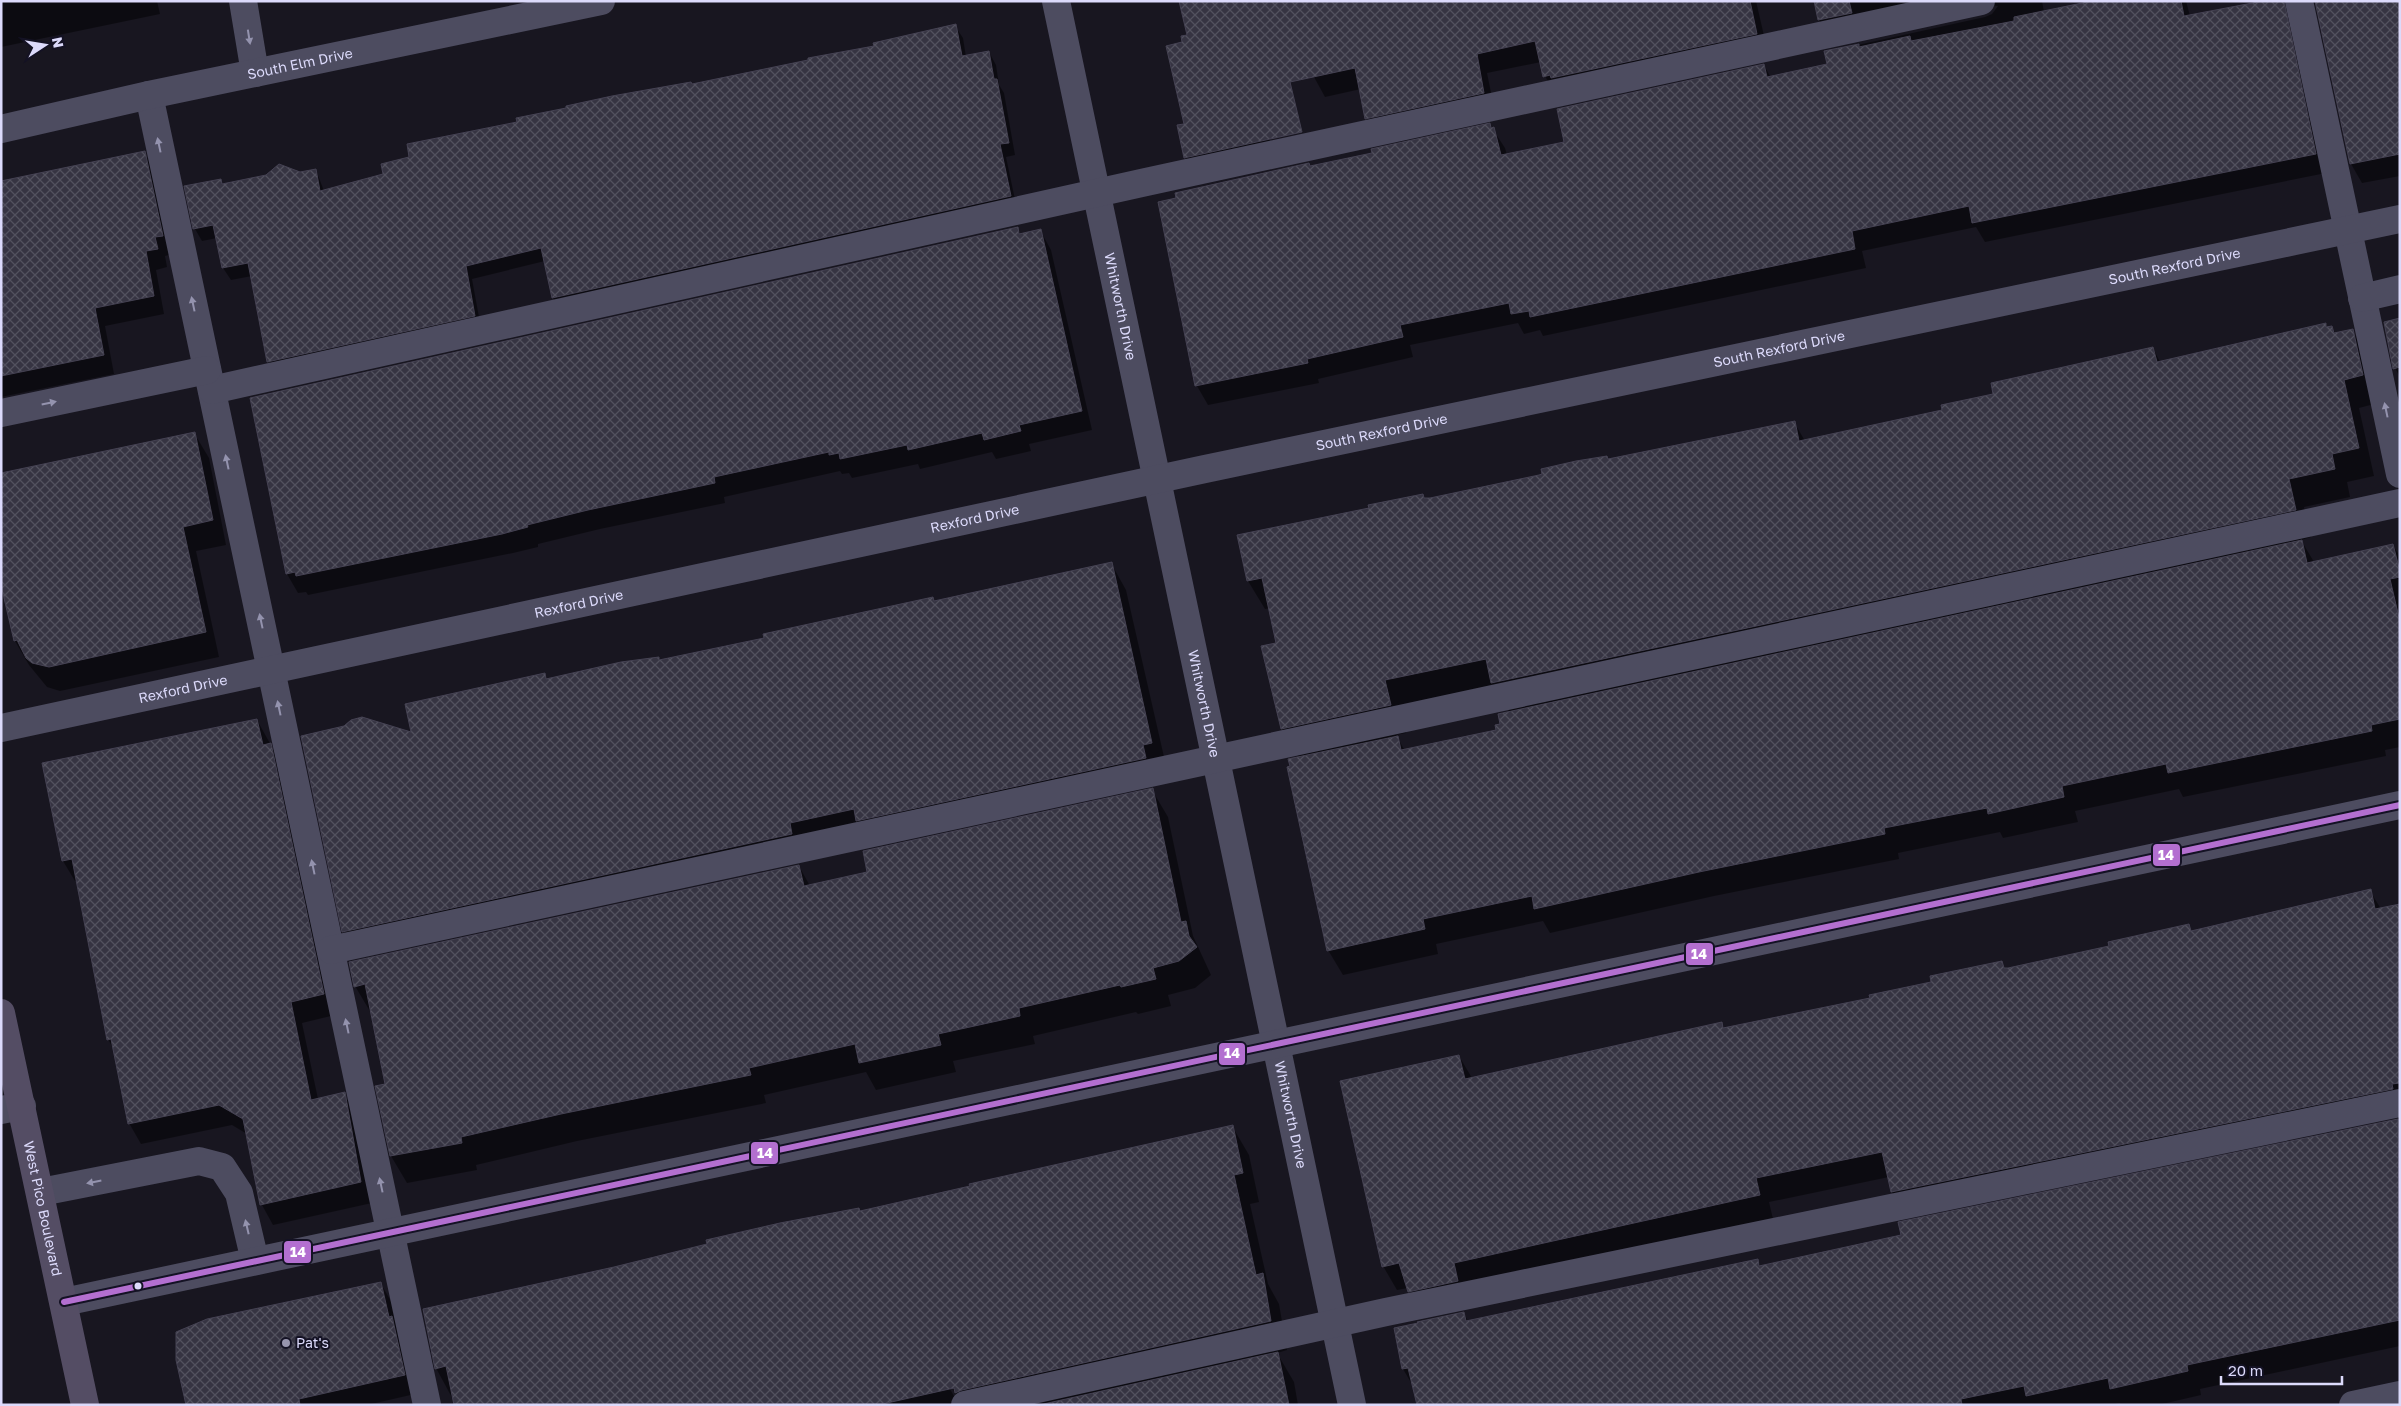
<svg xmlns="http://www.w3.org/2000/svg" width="2401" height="1406" font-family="'Golos Text',sans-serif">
<defs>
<pattern id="building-cross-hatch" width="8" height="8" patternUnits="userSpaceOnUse" patternTransform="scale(1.25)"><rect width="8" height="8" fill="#363442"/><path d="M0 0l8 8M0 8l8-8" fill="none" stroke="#52515e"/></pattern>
</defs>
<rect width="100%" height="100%" fill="#181620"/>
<!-- shadow -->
<g fill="#0007" fill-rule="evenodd">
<path d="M1,1H157L160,14L1,47Z"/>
<path d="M1238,1L1273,153L1193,170L1185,157L1184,43L1188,36Z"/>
<path d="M1297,1H1756L1768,53L1556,96L1545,76L1541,62L1487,73L1495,112L1378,138L1366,118L1361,89L1325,97L1314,77Z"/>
<path d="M1815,1H2042L2044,12L2097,1H2186L2190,16L2270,1H2285L2295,18L2326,173L1985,242L1976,227L1862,251L1866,268L1543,336L1540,330L1524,334L1518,323L1410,345L1413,357L1318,379L1319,383L1208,405L1197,386L1310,168L1490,125L1505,148L1507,155L1565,143L1764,65L1771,78L1829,65L1826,52L1985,17L1992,14L1998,6L1990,5L1830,40L1819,20Z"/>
<path d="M2400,1V176L2362,183L2351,164Z"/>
<path d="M955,26L963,38L966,57L989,52L996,65L999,85L1004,93L1015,155L1006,157L1017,209L560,310L553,298L545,261L472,279L481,328L276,374L269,361L252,276L231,280L223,268L217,238L202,241L195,229L186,187L223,185L316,170L324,191L692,86L875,47Z"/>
<path d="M144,152L155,171L173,254L165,256L167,267L156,270L164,314L105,326L114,374L1,397V183Z"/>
<path d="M1017,228L1021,235L1040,230L1051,250L1092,430L1029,444L1031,451L996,459L992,452L920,469L918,464L852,478L849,473L842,474L840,471L724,497L725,503L600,529L538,544V547L513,553L308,595L306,592L298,593L287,574L251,399Z"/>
<path d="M2400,320V377L2395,368Z"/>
<path d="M2325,325L2327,328L2332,327L2336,334L2352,330L2368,358L2378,403L2359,408L2374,476L2347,482L2350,497L2304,507L2311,537L2301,540L2314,562L2393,545L2400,557V747L2385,750L2386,756L2183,797L2179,789L2075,811L2078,822L2003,838L2000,832L1898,853L1899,859L1714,896L1550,933L1543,921L1436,944L1438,954L1343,975L1328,950L1299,758L1282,728L1277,644L1270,608L1265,609L1248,581L1239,536L1539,477L1607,457L1609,460L1794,422L1805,441L1944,411L2153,348L2160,362ZM1496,688L1510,713L1497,731L1405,751L1396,735L1406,733L1400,708Z"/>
<path d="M194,433L209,458L226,545L196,551L219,657L60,691L47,687L29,665L15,641L1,579Z"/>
<path d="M1111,563L1126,590L1167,770L359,958L344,931L413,733L544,675L547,680L658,659L660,661L766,639L932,598L935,602Z"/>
<path d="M257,720L282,765L335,1015L302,1023L318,1099L344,1094L356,1114L372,1203L273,1225L262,1205L247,1134L232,1125L141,1144L129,1123L114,1050L108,1039L77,881H75L63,861L43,764Z"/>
<path d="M1152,790L1168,817L1193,936L1211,975L1195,988L1168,995L1171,1006L1138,1014L1136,1012L1033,1036L1035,1044L953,1061L956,1072L876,1090L866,1072L764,1095L766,1103L577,1141L476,1165L477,1170L407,1183L391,1156L377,1087L386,1085L371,1013L355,986L799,866L810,886L869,873Z"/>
<path d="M2370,891L2381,909L2400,906V1114L1906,1216L1892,1192L1889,1177L1769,1202L1773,1219L1423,1315L1408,1288L1397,1290L1383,1266L1459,1056L1472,1078L1721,1023L1725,1029L1871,999L2001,963L2005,969L2111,947L2188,926L2192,932Z"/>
<path d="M2400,1120V1346L2200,1389L2201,1395L2158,1405H2121L2120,1403L2110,1405H1418L1413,1386L1403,1369L1464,1313L1468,1321L1757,1260L1761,1267L1902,1235L1899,1223Z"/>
<path d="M1232,1126L1249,1155L1259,1202L1250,1204L1268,1284L1279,1304L1287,1350L1277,1353L1294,1382L1298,1405H962L952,1388L950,1389L959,1405H456L436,1368L860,1212Z"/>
<path d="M381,1284L392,1303L415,1394L367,1405H187Z"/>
</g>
<!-- building -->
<g fill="url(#building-cross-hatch)" stroke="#454253">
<path d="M1179,1H1750L1757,34L1551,78L1550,75L1543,77L1535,41L1477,54L1484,93L1365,119L1355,68L1290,82L1302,132L1184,158L1177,125L1184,124L1166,46L1182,42L1181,36L1187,35Z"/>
<path d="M1814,1H1849L1852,13L1818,20Z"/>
<path d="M2092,1H2181L2184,16L2263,1H2284L2316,154L1972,223L1969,206L1852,231L1855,249L1530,317L1529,311L1511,314L1509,303L1400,325L1403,337L1307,359L1308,363L1195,386L1158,202L1176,198L1175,193L1309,163L1310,166L1372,153L1371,149L1490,123L1491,128L1494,127L1501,155L1564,142L1557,109L1764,64L1767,77L1827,64L1824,51L1859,44V47L1910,36L1911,41L2014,21V17Z"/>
<path d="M2315,1H2400V154L2350,164Z"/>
<path d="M956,24L962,56L989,51L994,79H997L1009,143L1000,144L1011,196L552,298L541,248L466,266L475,316L267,362L248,263L222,268L213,225L193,229L184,186L221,179L222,184L266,175L279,164L300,172L316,169L320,191L383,174L381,164L409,157L407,144L517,122L516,118L566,108V106L612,96L691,82L692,84L808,60V58L874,46L873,43Z"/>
<path d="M145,151L163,236L155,237L158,249L146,251L154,296L95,308L104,355L1,376V181Z"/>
<path d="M1018,227L1019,234L1041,229L1082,411L1019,425L1021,431L984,440L982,433L908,450L907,445L840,459L839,453L829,455V452L714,477L715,483L588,510L527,525L528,527L502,534L296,576L295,572L286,574L250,398Z"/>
<path d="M2400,318V367L2393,369L2384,322Z"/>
<path d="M2326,323V327L2332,326L2334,333L2353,329L2363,375L2344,380L2359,448L2332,454L2335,469L2289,479L2296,510L1491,683L1486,659L1385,680L1391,705L1281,729L1261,646L1276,643L1262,578L1247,581L1237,535L1369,508L1368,505L1423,494L1424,498H1430L1539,475L1542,474L1541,469L1576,461L1607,456L1608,459L1795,421L1799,441L1942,410L1941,405L1993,394L1991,383L2059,368L2153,347L2157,362Z"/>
<path d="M195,432L213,520L183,527L206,632L49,667L32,663L26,658L17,640L14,641L1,585V473Z"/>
<path d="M2302,540L2307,563L2393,544L2400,572V577L2390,579L2400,622V719L2371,725L2372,731L2168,773L2166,764L2062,786L2064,797L1988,814L1987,808L1884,828L1885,834L1699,872L1534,909L1532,896L1423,919L1425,929L1327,951L1287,767L1290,766L1288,759L1398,736L1401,750L1496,730L1495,725L1500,724L1498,714Z"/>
<path d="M1112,562L1152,743L1143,745L1146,758L856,821L854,809L790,823L792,834L342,932L301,736L344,726L351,720L362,717L411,732L405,704L545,673L546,679L621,662L659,657V660L764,638L763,634L933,597L934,601Z"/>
<path d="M257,719L263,745L271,743L324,994L291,1002L311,1100L345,1092L361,1182L260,1205L243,1119L219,1105L128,1124L111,1039L107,1040L72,859L62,861L42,763Z"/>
<path d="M1153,788L1181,922L1186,921L1189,936L1197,947L1179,961L1153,968L1156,979L1121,987L1120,985L1019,1008L1020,1016L938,1034L941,1045L859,1063L855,1044L749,1068L751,1075L561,1114L461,1137L462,1143L390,1156L375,1086L385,1084L365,984L354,987L349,962L799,865L804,886L867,872L863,851Z"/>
<path d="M2371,889L2375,909L2400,904V1083L2392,1084L2393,1089L1891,1192L1882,1152L1756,1178L1760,1195L1454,1263L1458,1281L1408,1292L1399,1263L1382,1267L1340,1081L1459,1055L1465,1079L1722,1022L1723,1028L1870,998L1869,995L1931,982L1930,976L2002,961L2004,968H2008L2109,946L2108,942L2189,924L2191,931Z"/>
<path d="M2398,1119L2400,1320L2187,1365L2188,1371L2110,1389L2108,1378L2026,1396L2024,1386L1961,1399L1962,1405H1417L1408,1368L1402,1369L1394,1328L1418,1323L1417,1322L1464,1312L1466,1321L1758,1259L1759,1266L1901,1235L1898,1222Z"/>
<path d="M1233,1125L1243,1173L1234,1175L1256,1275L1263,1273L1271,1321L962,1390L955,1393L954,1388L878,1405H454L446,1366L435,1369L423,1309L614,1267L707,1244L706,1240L780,1223L859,1208L860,1211L970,1186L969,1184Z"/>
<path d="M381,1282L389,1317L392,1316L405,1375L299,1399L300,1405H186L176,1360V1332L207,1319Z"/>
<path d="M1278,1352L1289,1405H1039Z"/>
</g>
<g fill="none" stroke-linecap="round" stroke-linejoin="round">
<!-- minor -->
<g stroke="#4d4c60" stroke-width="28">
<path d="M243,1L255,73"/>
<path id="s1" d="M1056,1L1352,1405"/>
<path d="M2299,1L2400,474"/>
<path d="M149,95L427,1405"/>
<path id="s2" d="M1,129L149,95L601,1"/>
<path d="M2362,298L2400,289"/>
<path d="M212,390L1146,182L1981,1"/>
<path d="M1,413L207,370"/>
<path id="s3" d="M1,728L1205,469L2400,219"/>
<path d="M331,950L2400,503"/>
<path d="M1,1110L22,1106"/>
<path d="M41,1192L199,1161L222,1167L239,1193L255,1261"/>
<path d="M64,1302L2400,805"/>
<path d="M965,1405L1386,1312L2400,1103"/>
<path d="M2353,1405L2400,1395"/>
</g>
<!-- major -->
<path stroke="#544d64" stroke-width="28" id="s4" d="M1,1013L85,1405"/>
<!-- bus-1 casing -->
<g stroke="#141224" stroke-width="10">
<path id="bus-1" d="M64,1302L2400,805"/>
</g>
<!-- bus-1 -->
<use href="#bus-1" stroke="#b36fd0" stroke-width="6"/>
</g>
<!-- one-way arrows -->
<defs><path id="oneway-solid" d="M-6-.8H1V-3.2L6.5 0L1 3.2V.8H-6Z" transform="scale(1.25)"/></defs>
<g fill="#9493ae">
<use href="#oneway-solid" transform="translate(249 37) rotate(81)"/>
<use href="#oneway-solid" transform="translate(159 145) rotate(-102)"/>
<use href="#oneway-solid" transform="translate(193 304) rotate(-102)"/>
<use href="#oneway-solid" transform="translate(49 403) rotate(-12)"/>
<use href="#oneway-solid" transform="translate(2386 410) rotate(-102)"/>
<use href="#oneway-solid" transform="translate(227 462) rotate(-102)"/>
<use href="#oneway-solid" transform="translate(261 621) rotate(-102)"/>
<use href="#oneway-solid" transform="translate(279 708) rotate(-102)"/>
<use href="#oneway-solid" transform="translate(313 867) rotate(-102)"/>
<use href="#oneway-solid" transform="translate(347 1026) rotate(-102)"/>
<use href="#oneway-solid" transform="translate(94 1182) rotate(169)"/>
<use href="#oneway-solid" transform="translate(381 1185) rotate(-102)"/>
<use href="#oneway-solid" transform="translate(247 1227) rotate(-103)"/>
</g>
<!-- markers -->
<circle fill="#dcdafb" stroke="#141224" stroke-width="2" cx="138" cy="1286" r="4.5"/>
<circle fill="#9795ae" stroke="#141224" stroke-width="2" cx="286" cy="1343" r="5"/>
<g text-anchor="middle" stroke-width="4" stroke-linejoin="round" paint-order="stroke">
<!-- street labels -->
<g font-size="14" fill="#dcdafb" stroke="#141224">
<text dy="5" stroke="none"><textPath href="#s2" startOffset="306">South Elm Drive</textPath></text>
<text dy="5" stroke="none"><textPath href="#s3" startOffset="2222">South Rexford Drive</textPath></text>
<text dy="5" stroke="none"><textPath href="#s1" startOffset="312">Whitworth Drive</textPath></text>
<text dy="5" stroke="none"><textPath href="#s3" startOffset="1818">South Rexford Drive</textPath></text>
<text dy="5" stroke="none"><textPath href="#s3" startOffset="1412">South Rexford Drive</textPath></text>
<text dy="5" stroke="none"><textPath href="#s3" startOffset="996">Rexford Drive</textPath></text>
<text dy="5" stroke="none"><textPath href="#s3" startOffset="591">Rexford Drive</textPath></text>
<text dy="5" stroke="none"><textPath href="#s3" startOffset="186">Rexford Drive</textPath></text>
<text dy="5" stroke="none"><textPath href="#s1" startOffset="718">Whitworth Drive</textPath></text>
<text dy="5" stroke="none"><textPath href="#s1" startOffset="1138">Whitworth Drive</textPath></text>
<text dy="5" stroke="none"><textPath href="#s4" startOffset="200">West Pico Boulevard</textPath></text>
</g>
<!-- poi labels -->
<g font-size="14" fill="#dcdafb" stroke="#141224" text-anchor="start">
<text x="296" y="1348">Pat's</text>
</g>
</g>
<g stroke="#141224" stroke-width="2">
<rect x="2152" y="843" width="29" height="24" rx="5" fill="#b36fd0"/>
<rect x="1685" y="942" width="29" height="24" rx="5" fill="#b36fd0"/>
<rect x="1218" y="1042" width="28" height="24" rx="5" fill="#b36fd0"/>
<rect x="750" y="1141" width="29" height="24" rx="5" fill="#b36fd0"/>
<rect x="283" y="1240" width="29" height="24" rx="5" fill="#b36fd0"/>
</g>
<g font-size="14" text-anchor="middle" font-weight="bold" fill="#fff">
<text x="2166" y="860">14</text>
<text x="1699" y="959">14</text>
<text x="1232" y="1058">14</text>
<text x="765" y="1158">14</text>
<text x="298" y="1257">14</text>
</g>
<!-- border -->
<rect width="2401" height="1406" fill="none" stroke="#dcdafb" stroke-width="5"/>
<!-- north arrow -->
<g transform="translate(45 45) rotate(78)" stroke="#141224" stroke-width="4" paint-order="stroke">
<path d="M0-4L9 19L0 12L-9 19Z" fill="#dcdafb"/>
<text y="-8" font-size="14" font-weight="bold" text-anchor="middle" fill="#dcdafb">N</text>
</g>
<!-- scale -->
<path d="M2221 1376v8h121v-8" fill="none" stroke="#dcdafb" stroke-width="2.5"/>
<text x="2228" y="1376" font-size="15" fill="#dcdafb" stroke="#141224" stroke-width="4" paint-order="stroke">20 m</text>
</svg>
